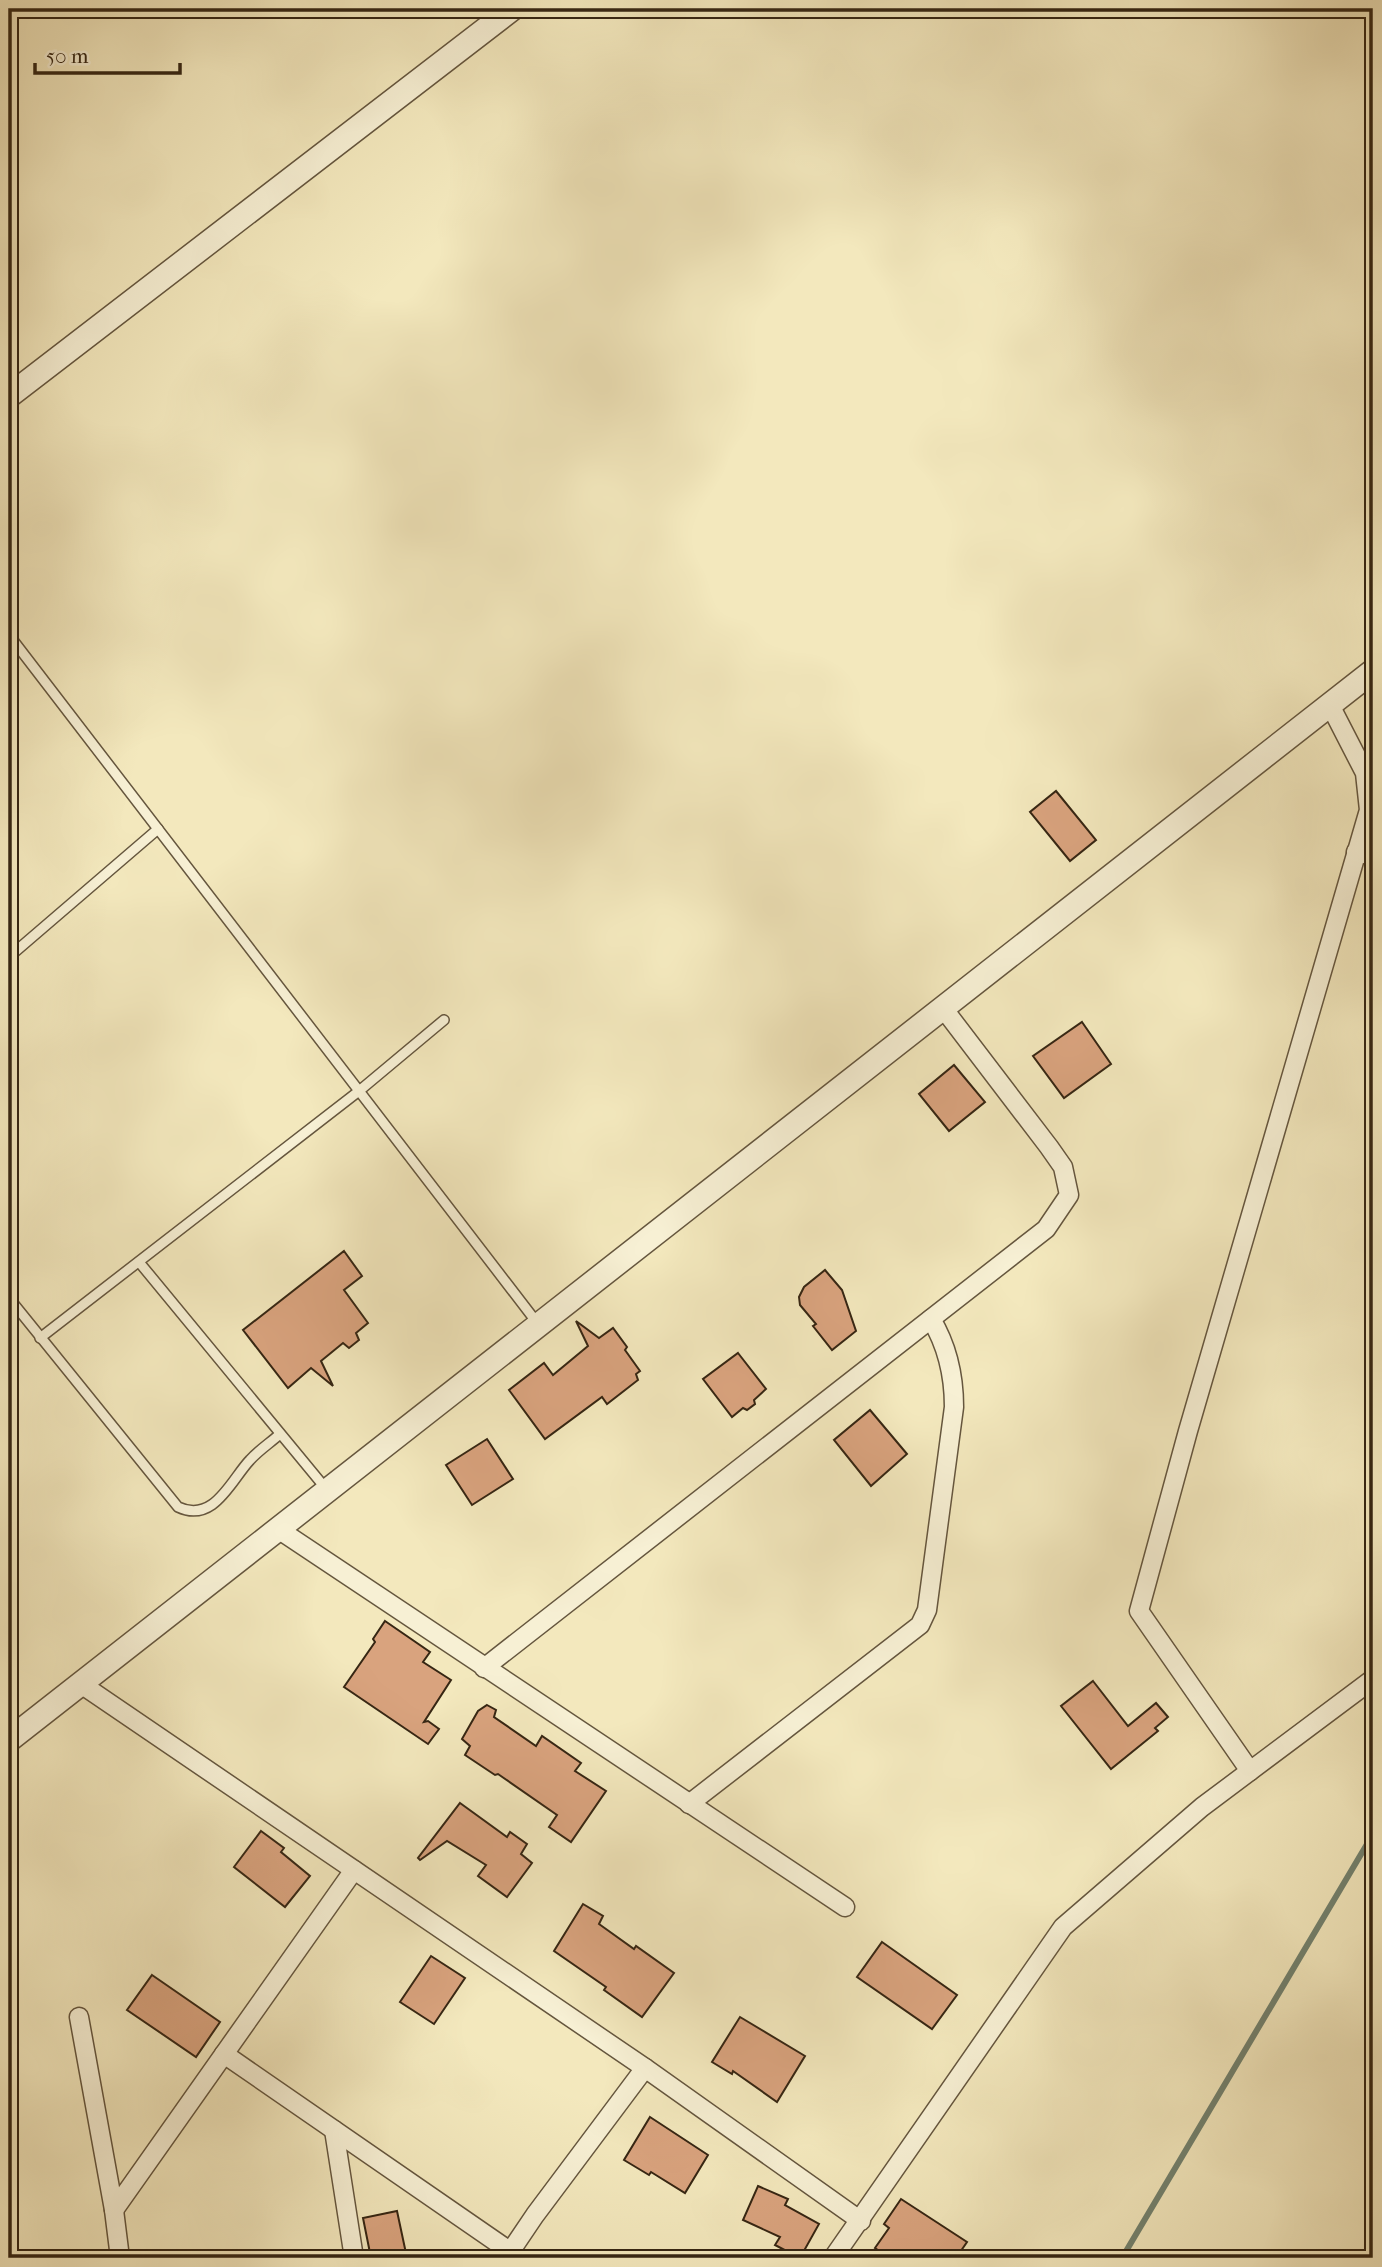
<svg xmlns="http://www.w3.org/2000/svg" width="1382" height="2267" font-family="'IM FELL French Canon',serif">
<rect width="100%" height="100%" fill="#f3e8bd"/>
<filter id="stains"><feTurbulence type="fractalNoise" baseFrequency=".00286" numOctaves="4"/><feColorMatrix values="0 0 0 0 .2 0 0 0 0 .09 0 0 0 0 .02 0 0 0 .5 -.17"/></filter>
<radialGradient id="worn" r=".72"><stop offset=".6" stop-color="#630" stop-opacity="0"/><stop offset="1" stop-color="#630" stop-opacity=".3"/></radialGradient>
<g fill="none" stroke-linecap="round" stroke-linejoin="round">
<!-- stream -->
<path stroke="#73826f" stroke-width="6" d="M1122,2258L1373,1834"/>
</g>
<!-- building -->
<g fill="#d9a37e" stroke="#362613" stroke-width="2">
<path d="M1056,791L1096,840L1070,861L1030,812Z"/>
<path d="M1082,1022L1111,1064L1064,1098L1033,1056Z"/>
<path d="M954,1065L985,1102L949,1131L919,1094Z"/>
<path d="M344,1251L362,1276L344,1290L368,1323L356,1333L359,1340L349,1348L343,1343L321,1361L333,1386L311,1368L288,1388L243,1330Z"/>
<path d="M825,1270L842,1290L856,1331L832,1350L813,1326L816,1324L800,1305L799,1297L804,1287Z"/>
<path d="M576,1321L599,1338L613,1328L627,1347L625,1350L640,1371L636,1374L638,1380L607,1404L602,1397L545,1439L509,1390L544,1363L553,1375L588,1346Z"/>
<path d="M738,1353L766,1389L754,1400L755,1404L747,1410L743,1408L732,1417L703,1379Z"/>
<path d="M870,1410L907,1454L871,1486L834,1440Z"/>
<path d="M487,1439L513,1479L472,1505L446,1465Z"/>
<path d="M385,1621L430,1652L423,1662L451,1680L424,1722L428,1721L439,1729L428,1744L344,1687L375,1642L373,1639Z"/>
<path d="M1093,1681L1128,1726L1156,1703L1168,1717L1155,1728L1158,1731L1111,1769L1061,1706Z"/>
<path d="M487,1705L496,1710L494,1717L536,1746L542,1736L581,1763L575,1771L606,1791L571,1842L549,1827L557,1815L498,1774L495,1775L465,1755L470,1746L462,1739L478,1711Z"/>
<path d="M460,1803L507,1837L510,1832L527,1844L521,1854L532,1863L507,1897L478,1876L486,1865L447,1841L420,1860L418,1858Z"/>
<path d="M261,1831L284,1848L281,1852L310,1876L285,1907L234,1867Z"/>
<path d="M583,1904L603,1916L599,1924L634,1949L636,1946L674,1973L642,2017L604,1990L606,1987L554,1951Z"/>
<path d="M882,1942L957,1995L932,2029L857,1977Z"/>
<path d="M431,1956L465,1978L434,2024L400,2002Z"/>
<path d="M152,1975L220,2022L196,2057L127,2010Z"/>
<path d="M740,2017L805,2056L777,2102L733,2071L732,2074L712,2062Z"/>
<path d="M650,2117L708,2155L685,2193L651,2172L649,2175L624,2160Z"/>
<path d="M758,2186L788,2199L785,2205L819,2224L800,2258L775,2245L780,2237L743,2220Z"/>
<path d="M901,2199L967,2242L956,2258H889L875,2248L889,2228L884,2224Z"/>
<path d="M397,2211L407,2258H371L363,2218Z"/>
</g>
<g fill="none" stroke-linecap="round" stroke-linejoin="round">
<!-- service casing -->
<g stroke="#65563e" stroke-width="12">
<g id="service">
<path d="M9,635L538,1324"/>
<path d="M9,957L158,829"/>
<path d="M139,1262L327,1490"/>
<path d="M9,1298L178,1507C214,1524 231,1480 250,1460C259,1450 270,1443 280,1434"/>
<path d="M40,1338L359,1091L444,1020"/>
</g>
</g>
<!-- minor casing -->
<g stroke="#65563e" stroke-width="21">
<g id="minor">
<path d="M1356,852L1373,856"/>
<path d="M278,1529L845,1907"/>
<path d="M484,1668L1046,1229L1069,1195L1063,1167L1049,1147L943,1008"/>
<path d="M81,1684L645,2068L861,2221"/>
<path d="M1250,1771L1139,1611L1188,1431L1369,810L1365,773L1330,705"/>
<path d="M689,1804L920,1625L927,1610L954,1407C954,1375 948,1347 931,1319"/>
<path d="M79,2017L114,2210L120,2258"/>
<path d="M224,2054L511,2252"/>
<path d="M334,2130L354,2258"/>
<path d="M114,2210L354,1870"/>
<path d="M506,2258L535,2215L645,2068"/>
<path d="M833,2258L1063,1927L1202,1807L1373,1679"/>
</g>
</g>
<!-- tertiary casing -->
<g stroke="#65563e" stroke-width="26">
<g id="tertiary">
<path d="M9,396L512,9"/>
<path d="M9,1740L1373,671"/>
</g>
</g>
<!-- service -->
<use href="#service" stroke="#f7f0d4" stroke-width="9"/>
<!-- minor -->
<use href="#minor" stroke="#f7f0d4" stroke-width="18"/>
<!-- tertiary -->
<use href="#tertiary" stroke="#f7f0d4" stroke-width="23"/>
</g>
<!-- margin -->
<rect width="1382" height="2267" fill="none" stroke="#f3e8bd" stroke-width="35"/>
<rect x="10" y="10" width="1361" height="2246" fill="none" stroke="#362613" stroke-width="3.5"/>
<rect x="18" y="18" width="1347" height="2232" fill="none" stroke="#362613" stroke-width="2"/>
<!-- scale -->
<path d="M35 63v10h145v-10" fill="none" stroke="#362613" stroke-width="3.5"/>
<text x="46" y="63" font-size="21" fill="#362613" stroke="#f7f0d4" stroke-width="5" paint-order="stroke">50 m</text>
<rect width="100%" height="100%" filter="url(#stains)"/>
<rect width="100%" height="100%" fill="url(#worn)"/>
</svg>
